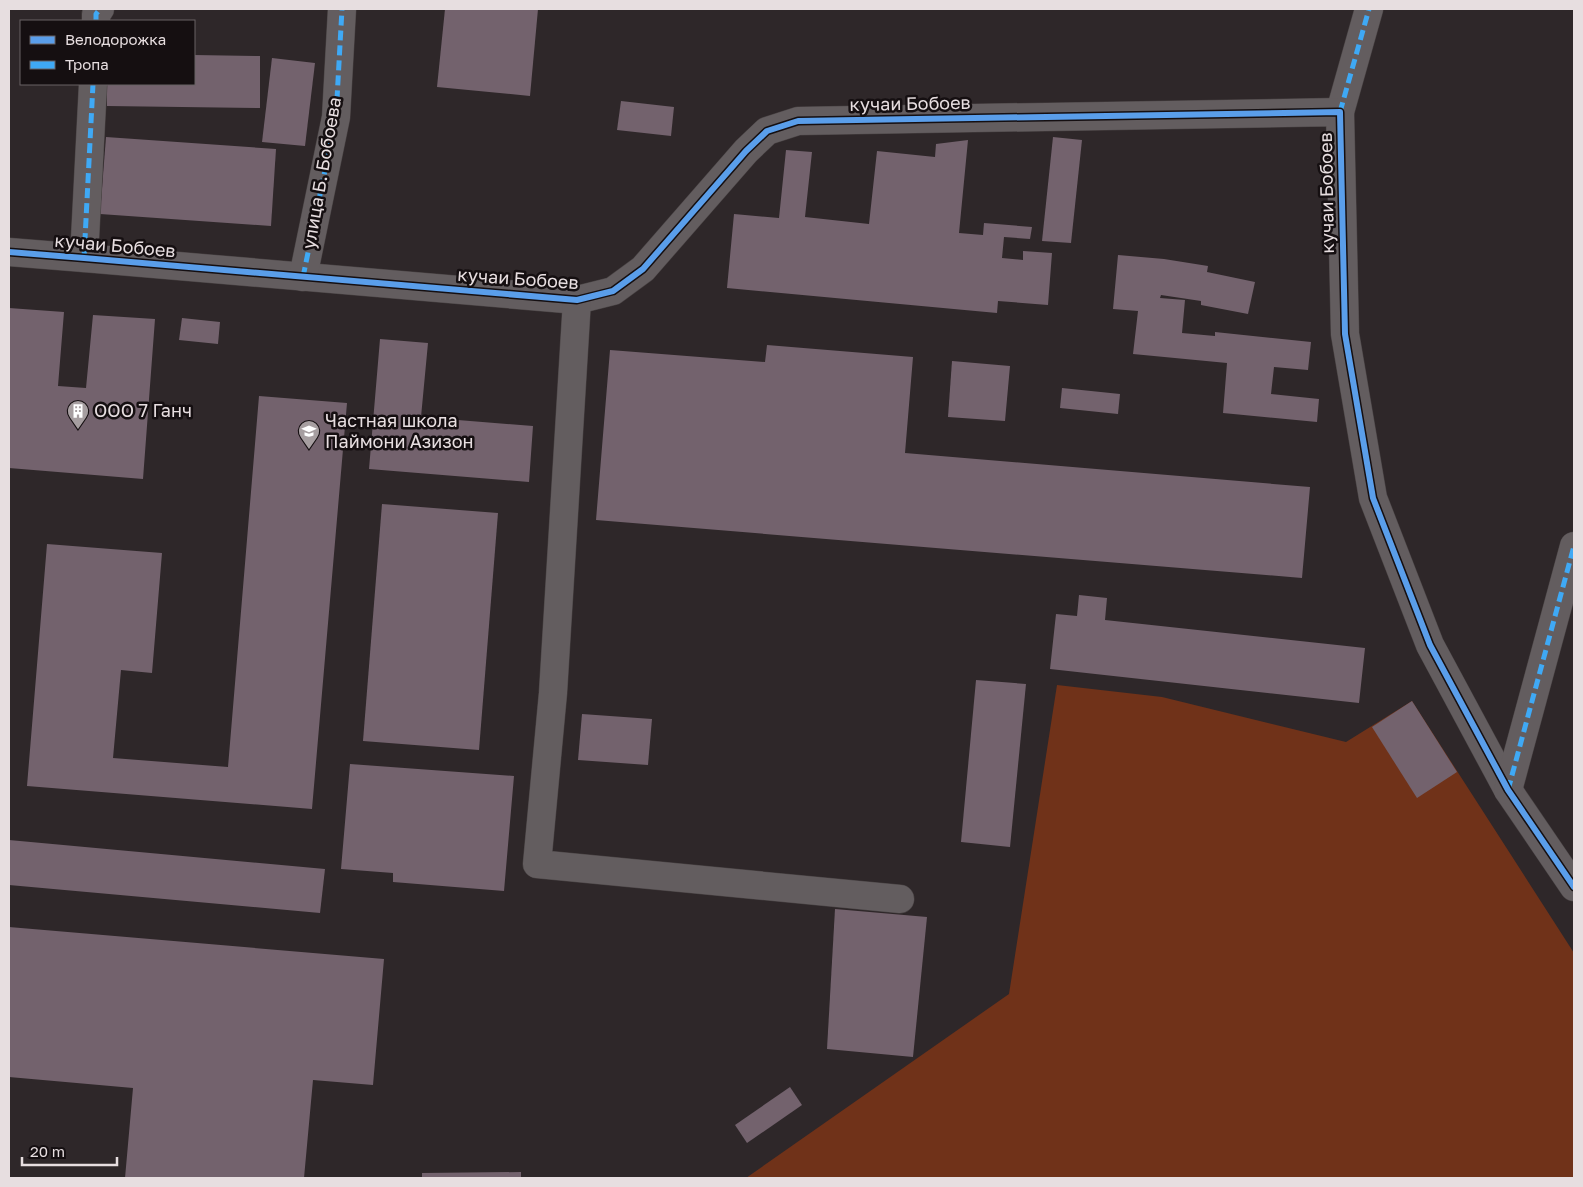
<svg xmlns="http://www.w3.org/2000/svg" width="1583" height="1187" font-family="'Golos Text',sans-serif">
<rect width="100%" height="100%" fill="#2e2729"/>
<!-- green -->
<path fill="#703219" d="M1057,685L1162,697L1346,742L1412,701L1574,953V1178H746L1009,994Z"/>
<!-- building -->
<g fill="#73626d">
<path d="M445,9H538L530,96L437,87Z"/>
<path d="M194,55L260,56V108L107,106V84H194Z"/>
<path d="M272,58L315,63L305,146L262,142Z"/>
<path d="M621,101L674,107L671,136L617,130Z"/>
<path d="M106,137L276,149L271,226L100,214Z"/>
<path d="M1053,137L1082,140L1071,243L1042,241Z"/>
<path d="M968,140L959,233L983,235L984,223L1032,227L1030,239L1004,237L1002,258L1023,260V251L1052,253L1048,305L998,301L997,313L727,288L734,214L779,218L786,150L812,152L805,217L869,224L877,151L935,157L936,144Z"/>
<path d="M1118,255L1164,259L1208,266L1207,272L1255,282L1248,314L1201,305V301L1161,295L1160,298L1185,300L1182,333L1215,336V332L1311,342L1308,370L1274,367L1271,394L1319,399L1317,422L1223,413L1227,363L1133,354L1138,311L1113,309Z"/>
<path d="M9,308L64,312L58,386L86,388L93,315L155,319L143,479L9,468Z"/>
<path d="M182,318L220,322L218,344L179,340Z"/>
<path d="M380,339L428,343L421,417L533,426L529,482L369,469Z"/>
<path d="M767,345L913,357L905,453L1310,487L1302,578L596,520L610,350L765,362Z"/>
<path d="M952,361L1010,366L1005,421L948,417Z"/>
<path d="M1062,388L1120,394L1118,414L1060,408Z"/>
<path d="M259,396L347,403L312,809L27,786L47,544L162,553L152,673L121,670L113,758L228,767Z"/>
<path d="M382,504L498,513L479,750L363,741Z"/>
<path d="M1079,595L1107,598L1105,620L1365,648L1359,703L1050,669L1056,614L1077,616Z"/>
<path d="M976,680L1026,684L1010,847L961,842Z"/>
<path d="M1412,701L1457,772L1417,798L1372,727Z"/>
<path d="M582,714L652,719L648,765L578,760Z"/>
<path d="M350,764L514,776L504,891L393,882V873L341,869Z"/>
<path d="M9,840L325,869L320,913L9,885Z"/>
<path d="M835,909L927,917L913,1057L827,1049Z"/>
<path d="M9,927L384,959L373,1085L313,1080L304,1178H125L133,1088L9,1077Z"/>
<path d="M790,1087L802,1105L747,1143L735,1125Z"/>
<path d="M521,1172V1178H422V1173Z"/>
</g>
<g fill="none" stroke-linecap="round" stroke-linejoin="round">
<!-- minor casing -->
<g stroke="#484243" stroke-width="29">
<g id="minor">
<path d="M96,21V14L100,9"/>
<path d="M1340,112L1369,9"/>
<path d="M9,252L84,258L577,300L613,291L643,269L746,151L767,131L798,121L1340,112L1345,334L1373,498L1430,645L1508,790L1574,887"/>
<path d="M84,258L93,84"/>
<path d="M303,277L336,117L342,9"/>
<path d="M577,300L553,693L537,864L900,899"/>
<path d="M1508,790L1574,546"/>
</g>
</g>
<!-- minor -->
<use href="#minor" stroke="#635d5f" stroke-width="28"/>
<!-- quiet -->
<g stroke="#3fa9f5" stroke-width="5" stroke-dasharray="10 5" stroke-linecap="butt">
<path d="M96,21V14L100,9"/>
<path d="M1340,112L1369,9"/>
<path d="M84,258L93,84"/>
<path d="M303,277L336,117L342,9"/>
<path d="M1508,790L1574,546"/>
</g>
<!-- cycleway casing -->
<g stroke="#150f11" stroke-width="9">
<path id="cycleway" d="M9,252L84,258L577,300L613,291L643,269L746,151L767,131L798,121L1340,112L1345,334L1373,498L1430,645L1508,790L1574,887"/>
</g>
<!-- cycleway -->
<use href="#cycleway" stroke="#5a9eea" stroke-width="6"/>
</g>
<!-- icons -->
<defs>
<g id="building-pin" transform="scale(1.125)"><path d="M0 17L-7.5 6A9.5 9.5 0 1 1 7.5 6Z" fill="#a69ea0" stroke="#150f11"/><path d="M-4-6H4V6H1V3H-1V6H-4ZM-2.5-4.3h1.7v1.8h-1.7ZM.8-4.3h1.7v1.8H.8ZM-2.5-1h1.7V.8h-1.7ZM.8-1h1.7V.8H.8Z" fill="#fff"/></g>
<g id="school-pin" transform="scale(1.125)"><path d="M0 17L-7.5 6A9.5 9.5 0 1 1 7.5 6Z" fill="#a69ea0" stroke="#150f11"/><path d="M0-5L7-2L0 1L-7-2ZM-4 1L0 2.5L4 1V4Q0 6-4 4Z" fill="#fff"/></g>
</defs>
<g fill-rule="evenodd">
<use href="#building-pin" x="78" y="411"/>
<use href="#school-pin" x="309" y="431"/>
</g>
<g text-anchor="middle" stroke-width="5" stroke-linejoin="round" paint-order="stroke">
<!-- street labels -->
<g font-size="18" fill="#e7dee0" stroke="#150f11">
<text transform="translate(910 104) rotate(-1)" y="6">кучаи Бобоев</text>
<text transform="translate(322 173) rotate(-80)" y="6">улица Б. Бобоева</text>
<text transform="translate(1327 193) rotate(-91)" y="6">кучаи Бобоев</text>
<text transform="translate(115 246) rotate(5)" y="6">кучаи Бобоев</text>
<text transform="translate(518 279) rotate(4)" y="6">кучаи Бобоев</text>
</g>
<!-- poi labels -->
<g font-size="18" fill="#e7dee0" stroke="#150f11" text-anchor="start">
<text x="94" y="417">ООО 7 Ганч</text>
<text x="325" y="427">Частная школа<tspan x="325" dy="21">Паймони Азизон</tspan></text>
</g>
</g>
<!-- border -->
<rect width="1583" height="1187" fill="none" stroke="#e7dee0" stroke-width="20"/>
<!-- legend -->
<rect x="20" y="20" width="175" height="65" fill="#150f11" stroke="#696264"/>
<rect x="30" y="36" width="25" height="8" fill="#5a9eea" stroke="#696264"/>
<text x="65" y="45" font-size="15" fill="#e7dee0">Велодорожка</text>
<rect x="30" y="61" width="25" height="8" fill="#3fa9f5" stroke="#696264"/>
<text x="65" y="70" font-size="15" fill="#e7dee0">Тропа</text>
<!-- scale -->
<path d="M22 1157v8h95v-8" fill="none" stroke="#e7dee0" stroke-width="2.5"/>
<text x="30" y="1157" font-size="15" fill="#e7dee0" stroke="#150f11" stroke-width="4" paint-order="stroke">20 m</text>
</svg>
